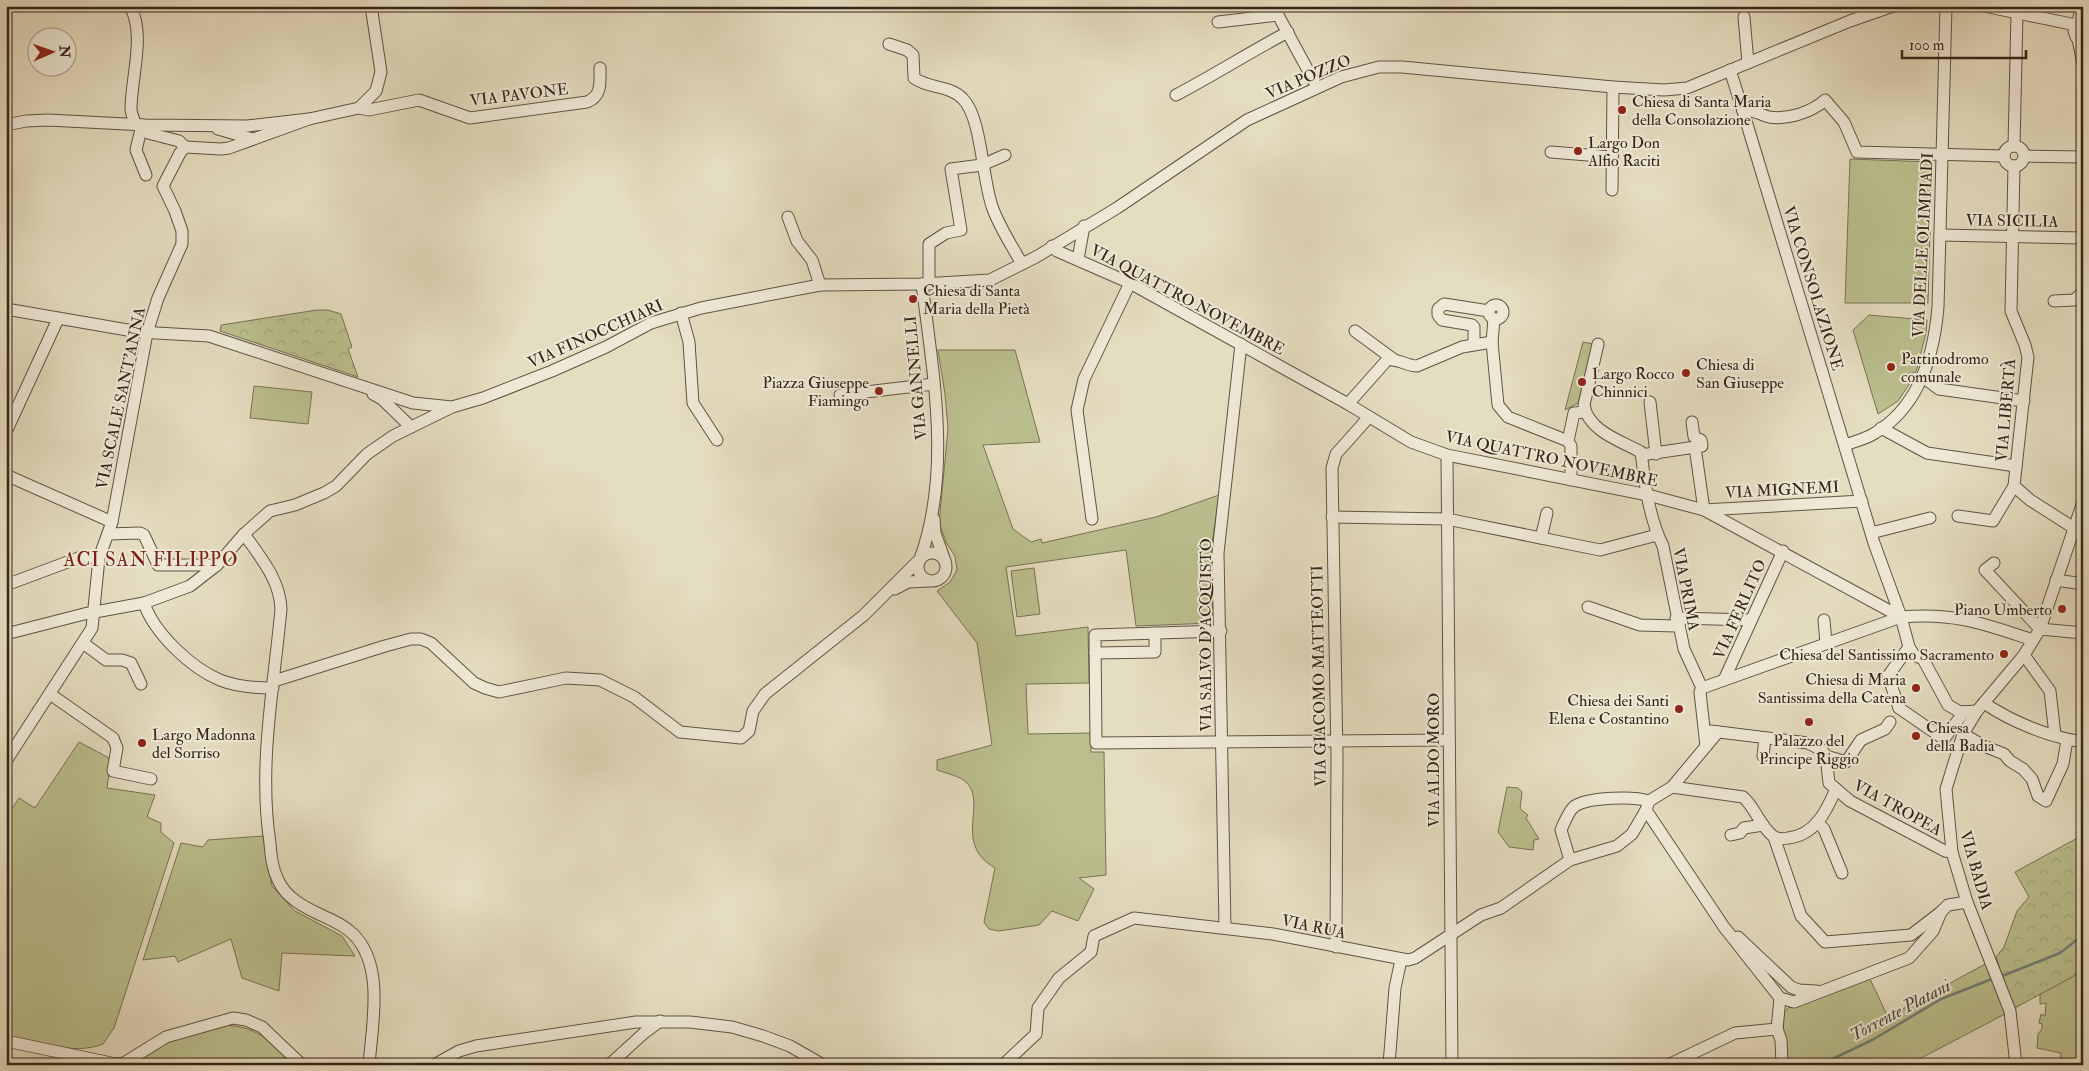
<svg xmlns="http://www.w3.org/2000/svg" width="2089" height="1071" font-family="'IM FELL Double Pica',serif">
<defs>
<pattern id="forest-crowns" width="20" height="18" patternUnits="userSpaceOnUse" patternTransform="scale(1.25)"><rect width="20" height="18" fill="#bbbf8e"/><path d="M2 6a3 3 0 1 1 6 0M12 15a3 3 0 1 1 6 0" fill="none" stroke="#a1a47a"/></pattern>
</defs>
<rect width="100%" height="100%" fill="#e5ddc0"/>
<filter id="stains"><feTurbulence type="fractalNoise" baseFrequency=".004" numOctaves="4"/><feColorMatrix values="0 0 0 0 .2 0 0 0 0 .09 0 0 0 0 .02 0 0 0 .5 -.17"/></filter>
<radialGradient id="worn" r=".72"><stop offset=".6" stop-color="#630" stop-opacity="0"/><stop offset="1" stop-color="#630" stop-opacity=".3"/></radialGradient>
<!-- green -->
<g fill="#bbbf8e" stroke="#787254">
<path d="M1850,159L1932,162L1928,303H1845Z"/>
<path d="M1869,315L1927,320L1926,333L1916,372L1907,374L1910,383L1898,401L1878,414L1853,330Z"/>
<path d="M1583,342L1593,344L1578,403L1565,410Z"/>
<path d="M938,350H1015L1040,442L983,445L1013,529L1031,542L1041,539L1042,543L1156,517L1219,495L1211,551L1213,623L1136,626L1126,550L1006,567L1016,636L1088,627L1089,683L1026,684L1028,734L1091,733V752H1104L1106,875L1079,878L1094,889L1078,921L1052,911L1039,925L999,931L989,929L984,922L995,868C952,843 988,804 966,782C960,776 945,773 937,770V760L992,745L977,643L937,591L950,582L957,570L955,556L947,544L939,523L948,429L945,394Z"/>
<path d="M254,386L312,392L308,424L250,418Z"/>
<path d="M1034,568L1040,614L1017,617L1011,571Z"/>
<path d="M79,742L111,759L107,788L155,795L147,817L161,823V832L174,843L114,1028L103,1044C73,1056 37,1041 6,1036V818L19,798L35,808Z"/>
<path d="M1507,787L1518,788L1522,792L1520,809L1528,815L1526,818L1539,839L1534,840L1533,850L1509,847L1498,832Z"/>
<path d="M263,836L272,886L295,911L342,936L355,956L282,953L279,991L242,978L231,939L178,962L175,956L143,960L181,843L203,847L208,840Z"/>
<path d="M1987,963L2005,1014L1908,1065H1784L1783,1014L1788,1008L1870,979L1888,1017Z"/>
<path d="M2083,968V1065H2063V1062L2060,1061L2061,1053L2037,1048L2038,1034L2042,1029V1024L2039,1023L2041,1014L2045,1016L2046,1003L2040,1004V994L2072,977Z"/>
<path d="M220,1025C258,1025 269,1041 295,1065H127L164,1042Z"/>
</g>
<!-- forest -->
<g fill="url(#forest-crowns)" stroke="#787254">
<path d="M317,310H328L341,314L352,347L348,349L358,377L220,331L221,325Z"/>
<path d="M2083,835V956L2080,959L2083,968L2072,977L2013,1009L1996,957L2004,947L2017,911L2029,897L2015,872Z"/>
</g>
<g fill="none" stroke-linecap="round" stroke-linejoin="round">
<!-- stream -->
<g stroke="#6f7f76" stroke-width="2.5">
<path d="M2002,976L2060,953L2083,935"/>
<path d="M1820,1065L1874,1039L1941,999L1992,979"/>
</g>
<!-- minor casing -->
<g stroke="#615343" stroke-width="13">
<g id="minor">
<path d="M130,6C146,34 131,78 131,109C131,113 134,119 135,124"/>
<path d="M1984,6L2076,25"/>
<path d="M1744,17L1748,63"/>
<path d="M1218,22L1278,15L1317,87"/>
<path d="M2082,23L2076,25L2074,31L2076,37L2083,39"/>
<path d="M2078,24L2081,6"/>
<path d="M2078,39L2083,64"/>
<path d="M889,44L907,50L913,55L914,78C929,89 950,85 963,99C982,118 982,181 993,209C1000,228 1012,246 1022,264"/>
<path d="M1730,70L1743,111"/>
<path d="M2083,86V160"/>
<path d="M1176,95C1214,75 1250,52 1288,32"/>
<path d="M359,108L369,110L419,100L470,118L587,102C602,96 600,83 600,68"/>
<path d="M6,125L26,121L48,120L145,125L247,126L309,119"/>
<path d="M142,125L136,150L146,175"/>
<path d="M218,129L253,139"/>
<path d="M148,133L179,141L185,147"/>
<path d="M2014,146L2017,13"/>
<circle cx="2014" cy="156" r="10"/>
<path d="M185,147L221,149L229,148L309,119L359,108L376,91L381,72L371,6"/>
<path d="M1551,152L1612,157"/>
<path d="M2024,156L2082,157"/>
<path d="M1612,190L1613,87"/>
<path d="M788,217L797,241L812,260L820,285"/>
<path d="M1940,235L2083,238"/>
<path d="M1052,246L1057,251L1130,283L1348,404L1411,442L1447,455L1648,495L1704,510L1901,617"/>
<path d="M1078,259L1084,226"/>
<path d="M929,284V244L946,233L961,230L951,169L982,165L1005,155"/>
<path d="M2054,301L2074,300L2083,292"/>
<circle cx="1496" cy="312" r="7"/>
<path d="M6,309L139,332L209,336L413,403L452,407"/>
<path d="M681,313L689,342L693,403L717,440"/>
<path d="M1355,331L1393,359"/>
<path d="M1492,342L1494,319"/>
<path d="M1474,344V327L1472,325L1442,320L1438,315V309L1444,304L1489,311"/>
<path d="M1598,344L1584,405C1588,431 1621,441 1641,452C1645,484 1649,518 1663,546L1684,649L1702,688"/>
<path d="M1923,377L1939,389L2024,401"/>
<path d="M373,394L382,399L411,427"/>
<path d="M840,395L934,384"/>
<path d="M1650,402L1656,454"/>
<path d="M1348,404L1387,360C1398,358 1406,366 1417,366L1462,347L1492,342L1498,405L1508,417L1568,441L1571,446V480"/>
<path d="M1881,428L1927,453L2016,466"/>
<path d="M6,432L58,319"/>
<path d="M1568,441L1574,413L1585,412"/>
<path d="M1846,445C1855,441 1866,439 1875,433C1920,406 1934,355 1938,307L1946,6"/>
<path d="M1695,447L1704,510L1862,501"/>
<path d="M1447,455L1452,1065"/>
<path d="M1641,455L1702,446L1701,440L1694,437L1692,422"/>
<path d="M6,475L112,522"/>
<path d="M2014,486L2030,500L2074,528"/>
<path d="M1958,516L1993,521L2014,486L2028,357L2025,345L2011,311L2014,166"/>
<path d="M1332,517L1447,519L1600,550L1657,535"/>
<path d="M934,519L935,533L945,561"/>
<path d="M1092,519L1077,410L1084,379L1130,283"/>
<path d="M1871,533L1930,518"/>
<path d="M108,534L140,533L144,535L158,565H217"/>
<path d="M244,534C261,558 280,580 281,609C274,686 258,766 270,843C271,855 272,868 278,880C286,898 304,907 321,915C332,920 344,925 353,934C385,965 372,1025 369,1065"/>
<path d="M1541,538L1547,513"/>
<circle cx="932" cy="567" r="14"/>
<path d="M920,559C952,471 933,374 922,284"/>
<path d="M1994,563L1985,570L2040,629L2083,633"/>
<path d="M2056,580L2083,584"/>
<path d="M6,585L81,557L99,558"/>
<path d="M895,589L908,582L929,581"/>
<path d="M144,603C154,633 191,668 220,680C237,687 256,688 273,688"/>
<path d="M1588,607L1640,625L1677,626"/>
<path d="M1676,618L1751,620"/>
<path d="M1824,620L1826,643"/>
<path d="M1221,631L1095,635L1096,743L1449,740"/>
<path d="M6,634L84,614L144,603L190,586L217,565L244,534L270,511L295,505L324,493L336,486L367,454L393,436L452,407L483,398L552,371L606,347L651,323L701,308L820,285L922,284L990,280L1036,257L1117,208L1247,120L1341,77L1379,67H1402L1613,87L1664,90L1687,88L1850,21L1893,6"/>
<path d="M83,643L106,660H122L131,663L141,684"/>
<path d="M1095,653L1155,652V633"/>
<path d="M2024,655L2050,691L2055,735"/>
<path d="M1724,680L1783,551"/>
<path d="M274,681L385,646L411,639H421L431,643L474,683L485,688L499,692L566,678L600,680L634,697L680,732L741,738L749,731L753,711L765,694L864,615L918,561"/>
<path d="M50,694L113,738L117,748L113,771L151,779"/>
<path d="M1984,703C2012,722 2049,737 2083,742"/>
<path d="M1899,708L1944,739L1964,712"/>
<path d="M1899,708L1888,676L1909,647"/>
<path d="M1977,711L1960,712L1948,705L1923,659L1914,655L1909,647L1901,617L1874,543L1743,111C1752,108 1760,115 1769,117C1788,120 1812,112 1825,100L1844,122L1857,152L2004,156"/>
<path d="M1711,731L1808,743L1822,750L1826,756L1846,762L1861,740L1885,729L1890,722"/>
<path d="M1718,732L1672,787L1649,801L1646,810L1724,927L1780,998L1794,1002L1909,958L1933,931L1941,912L1948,905L1967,902"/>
<path d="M1963,734L1984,746L2004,754L2010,761L2023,769L2032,779L2038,796L2046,801L2063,764L2067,740"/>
<path d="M1706,746L1700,692L1702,688L1901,617C1954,612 1985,624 2033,640"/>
<path d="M1763,756L1765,738"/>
<path d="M1826,756L1829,783L1850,801L1945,851L1952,852"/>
<path d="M6,761L92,628L99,558L112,522L147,333L158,298L182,244V231L175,211L163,186L180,153L185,147"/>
<path d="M1672,787L1743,797C1755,807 1759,825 1773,836C1777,839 1783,839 1788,838C1815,835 1826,812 1836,789"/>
<path d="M1817,822L1824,829L1842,873"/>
<path d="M1731,835L1740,833L1744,828L1763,825"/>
<path d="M1774,837L1801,916L1825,942L1911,935L1941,912"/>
<path d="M1570,860L1561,830C1564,823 1569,810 1575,806C1589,797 1634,796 1649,801"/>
<path d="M1225,927L1218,553L1241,344"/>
<path d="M1738,937L1791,987L1799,990L1816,991"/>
<path d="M1336,947L1337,757L1332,468L1336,454L1369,417"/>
<path d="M1780,998L1777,1029L1781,1040L1782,1064"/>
<path d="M6,1041L116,1064L124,1063L166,1037L233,1018L246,1020L262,1027L302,1065"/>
<path d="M434,1065L459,1051L476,1046L636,1022H690L732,1027L763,1036L790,1046L823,1065"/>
<path d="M609,1065L644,1033L660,1021"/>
<path d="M1003,1065L1036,1034L1038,1008L1059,978L1091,952L1094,936L1134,918L1273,934L1408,960L1415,958L1481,915L1501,908L1570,860L1617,846L1632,834L1646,810"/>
<path d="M1389,1065L1395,988L1401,960"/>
<path d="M1668,1065L1735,1033L1777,1029"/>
<path d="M2016,1065L2010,1011L1967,902L1952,852L1946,789L1963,734L1977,711L2024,655L2040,629L2083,502"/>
</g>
</g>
<!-- minor -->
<use href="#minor" stroke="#eee9d6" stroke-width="11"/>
</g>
<!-- markers -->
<g fill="#8f2418" stroke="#eee9d6" stroke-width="2">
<circle cx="1622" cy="110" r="5"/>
<circle cx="1578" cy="151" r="5"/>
<circle cx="913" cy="299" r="5"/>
<circle cx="1891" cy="367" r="5"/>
<circle cx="1686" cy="373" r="5"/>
<circle cx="1582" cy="382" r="5"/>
<circle cx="879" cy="391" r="5"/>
<circle cx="2062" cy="609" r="5"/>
<circle cx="2004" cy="654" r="5"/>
<circle cx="1916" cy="688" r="5"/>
<circle cx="1679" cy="709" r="5"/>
<circle cx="1809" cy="722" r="5"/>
<circle cx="1916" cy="736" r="5"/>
<circle cx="142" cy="743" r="5"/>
</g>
<g text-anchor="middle" stroke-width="4" stroke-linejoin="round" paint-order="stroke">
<!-- street labels -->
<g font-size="16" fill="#352519" stroke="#eee9d6">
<text transform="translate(1308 76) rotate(-23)" y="6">VIA POZZO</text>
<text transform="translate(519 94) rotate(-7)" y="6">VIA PAVONE</text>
<text transform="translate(2012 220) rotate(1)" y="6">VIA SICILIA</text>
<text transform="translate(1922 245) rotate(-87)" y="6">VIA DELLE OLIMPIADI</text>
<text transform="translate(1814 288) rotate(73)" y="6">VIA CONSOLAZIONE</text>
<text transform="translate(1188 299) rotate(28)" y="6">VIA QUATTRO NOVEMBRE</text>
<text transform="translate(595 333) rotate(-24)" y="6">VIA FINOCCHIARI</text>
<text transform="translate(915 378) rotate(-95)" y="6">VIA GANNELLI</text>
<text transform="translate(120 398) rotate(-78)" y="6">VIA SCALE SANT'ANNA</text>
<text transform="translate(2005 410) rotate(-85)" y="6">VIA LIBERTÀ</text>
<text transform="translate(1552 458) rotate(12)" y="6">VIA QUATTRO NOVEMBRE</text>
<text transform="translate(1782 489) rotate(-3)" y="6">VIA MIGNEMI</text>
<text transform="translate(1687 589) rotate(79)" y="6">VIA PRIMA</text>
<text transform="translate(1739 609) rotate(-66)" y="6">VIA FERLITO</text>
<text transform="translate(1205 635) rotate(-90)" y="6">VIA SALVO D'ACQUISTO</text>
<text transform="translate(1318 676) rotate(-91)" y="6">VIA GIACOMO MATTEOTTI</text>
<text transform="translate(1433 760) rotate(-90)" y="6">VIA ALDO MORO</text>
<text transform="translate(1898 807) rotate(29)" y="6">VIA TROPEA</text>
<text transform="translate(1977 870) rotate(74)" y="6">VIA BADIA</text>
<text transform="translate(1314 926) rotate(12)" y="6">VIA RUA</text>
</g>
<!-- poi labels -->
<g font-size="16" fill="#352519" stroke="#eee9d6" text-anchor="start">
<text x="1632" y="107">Chiesa di Santa Maria<tspan x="1632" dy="18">della Consolazione</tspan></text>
<text x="1588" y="148">Largo Don<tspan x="1588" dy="18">Alfio Raciti</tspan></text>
<text x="923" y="296">Chiesa di Santa<tspan x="923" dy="18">Maria della Pietà</tspan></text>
<text x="1901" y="364">Pattinodromo<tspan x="1901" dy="18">comunale</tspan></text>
<text x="1696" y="370">Chiesa di<tspan x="1696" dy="18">San Giuseppe</tspan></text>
<text x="1592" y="379">Largo Rocco<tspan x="1592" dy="18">Chinnici</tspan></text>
<text x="869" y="388" text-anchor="end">Piazza Giuseppe<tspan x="869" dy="18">Fiamingo</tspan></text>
<text x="2052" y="615" text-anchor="end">Piano Umberto</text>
<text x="1994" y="660" text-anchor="end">Chiesa del Santissimo Sacramento</text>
<text x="1906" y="685" text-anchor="end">Chiesa di Maria<tspan x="1906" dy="18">Santissima della Catena</tspan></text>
<text x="1669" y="706" text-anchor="end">Chiesa dei Santi<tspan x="1669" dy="18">Elena e Costantino</tspan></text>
<text x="1926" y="733">Chiesa<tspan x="1926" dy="18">della Badia</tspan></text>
<text x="152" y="740">Largo Madonna<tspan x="152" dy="18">del Sorriso</tspan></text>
<text x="1809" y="746" text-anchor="middle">Palazzo del<tspan x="1809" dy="18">Principe Riggio</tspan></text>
</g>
<!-- water labels -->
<g font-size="18" font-style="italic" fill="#4d4a40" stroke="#eee9d6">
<text transform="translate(1900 1010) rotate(-28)" y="6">Torrente Platani</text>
</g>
<!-- quarter labels -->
<g font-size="19" letter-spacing="1" fill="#7a1f14" stroke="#eee9d6">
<text x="151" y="566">ACI SAN FILIPPO</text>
</g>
</g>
<!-- margin -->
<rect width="2089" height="1071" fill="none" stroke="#e5ddc0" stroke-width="25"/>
<rect x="8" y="8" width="2074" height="1056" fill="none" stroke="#352519" stroke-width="2.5"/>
<rect x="12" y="12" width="2064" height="1046" fill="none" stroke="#352519"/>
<!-- north arrow -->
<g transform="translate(52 52) rotate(88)"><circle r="24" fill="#eee9d6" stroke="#a49b8a"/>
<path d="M0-4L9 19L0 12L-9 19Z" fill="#8f2418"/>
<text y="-8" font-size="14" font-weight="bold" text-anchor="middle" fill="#352519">N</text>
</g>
<!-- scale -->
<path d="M1902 50v8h124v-8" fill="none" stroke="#352519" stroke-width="2.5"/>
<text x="1909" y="50" font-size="15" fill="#352519" stroke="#eee9d6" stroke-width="4" paint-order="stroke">100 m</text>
<rect width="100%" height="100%" filter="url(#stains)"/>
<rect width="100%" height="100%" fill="url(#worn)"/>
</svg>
